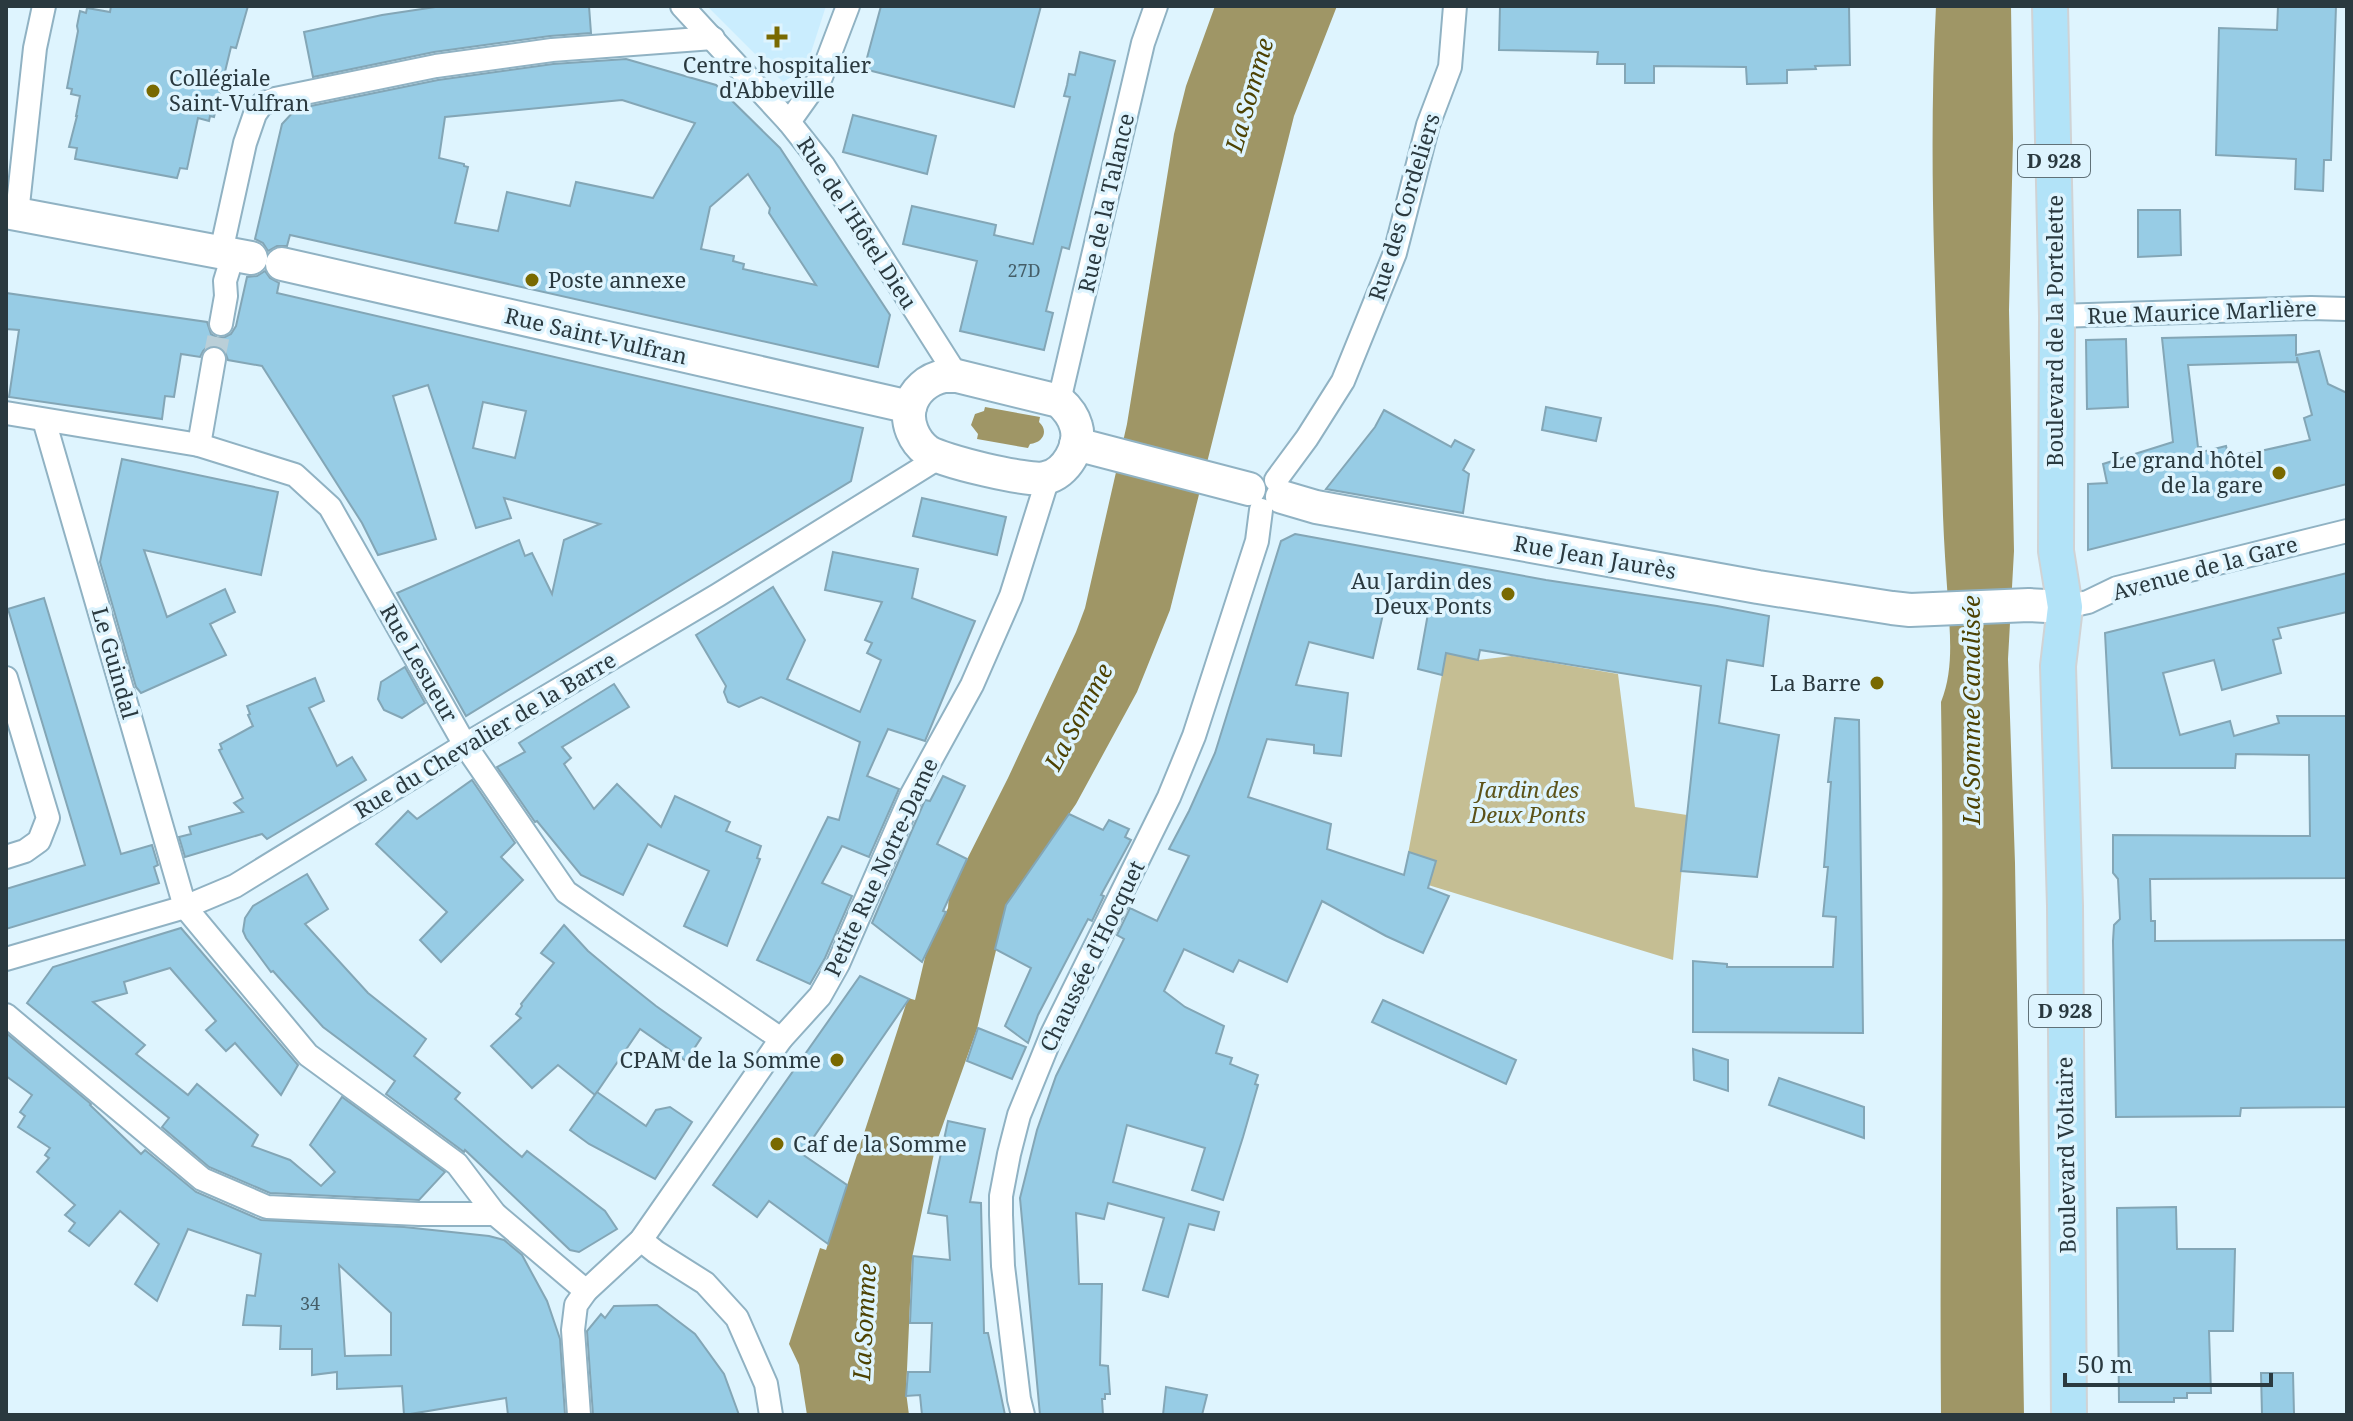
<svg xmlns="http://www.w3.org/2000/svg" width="2353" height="1421" font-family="'Noto Serif',serif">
<rect width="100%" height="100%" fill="#def4fe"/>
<!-- built -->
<path fill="#caedfe" d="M707,6H826L806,68L783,82Z"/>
<!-- green -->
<path fill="#c5be93" d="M1446,653L1478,660L1512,656L1618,674L1635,807L1687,815L1673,960L1412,880L1404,875Z"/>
<!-- water -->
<g fill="#9f9666">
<path d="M1215,6H1337L1294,116L1170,610L1137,692L1076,804L1007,905L977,1029L936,1144L912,1258L906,1392L909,1415H807L799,1365L789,1344L820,1248L826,1250L908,998L915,1000L926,953L948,908L949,895L1008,778L1076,632L1085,608L1127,424L1174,134L1186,86Z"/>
<path d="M1936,6H2011L2013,139L2009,310L2014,551L2008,659L2015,863L2024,1415H1941C1939,1177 1945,940 1941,702C1954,670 1950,635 1948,601C1946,572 1944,544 1943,516C1938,346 1927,176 1936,6Z"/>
<path d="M985,407L1040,417L1039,422C1049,431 1043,443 1030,444L1028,448L977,439L978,434L971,425L975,414L984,411Z"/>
</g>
<!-- building -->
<g fill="#97cce5" stroke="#83a6b6" stroke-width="2" fill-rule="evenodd">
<path d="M111,6H248L236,48L231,47L214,117L210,116L209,121L198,118L187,169L180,168L177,178L75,159L77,148L69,147L77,116H76L80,96L71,94L72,89L67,88L78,31L77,26L80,11L86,13L87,8L110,12Z"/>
<path d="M442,6H589L591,33L550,36L434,52L313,77L304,32L382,15Z"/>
<path d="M881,6H1041L1014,107L864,69Z"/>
<path d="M1500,6H1849L1850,65L1815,66L1816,69L1787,70V83L1747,84L1746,67L1654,66V83H1625V64H1597L1598,52L1499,50Z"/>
<path d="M2278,6H2336L2331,160H2324L2323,191L2295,189L2296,159L2216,155L2219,28L2277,30Z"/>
<path d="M1080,52L1115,61L1069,249L1062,247L1046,311L1053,313L1044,350L960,331L977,261L903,244L912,206L996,225L994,235L1033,244L1070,97L1064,96L1067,85L1069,74L1075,75Z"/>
<path d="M626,59L716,85L780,148L890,315L878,367L290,235L287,246H277L268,251L263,243L255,239L282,124L296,109L438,80L553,64ZM622,100L695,123L653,198L576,182L570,206L507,192L498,231L455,223L468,167L464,166V164L439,158L445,117ZM748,174L770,208L769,213L816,285L743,269L744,264L733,261L734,256L701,249L710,207Z"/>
<path d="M853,115L936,136L927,174L843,152Z"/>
<path d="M2138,210H2180L2181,255L2138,257Z"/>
<path d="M265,271L270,278L279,283L277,293L863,428L851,481L466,716L397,593L519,540L525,556L532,553L552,594L564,540L600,524L504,498L511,518L476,528L428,385L393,396L436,539L378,555L362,523L262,366L228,360L224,349L217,345L208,346L203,351L200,357L181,354L174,397L165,396L162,419L9,397L19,330L6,329V293L207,322L211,334L218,338L225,337L231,334L236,326L247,277L257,276ZM483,402L526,411L515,458L473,448Z"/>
<path d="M2296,335V355L2319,351L2328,384L2347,393V484L2088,550V484L2107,483L2103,464L2173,442L2162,338ZM2297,357L2312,415L2304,418L2310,440L2229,458L2226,446L2202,452L2201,447H2198L2188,365L2297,362Z"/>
<path d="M2126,339L2128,407L2087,409L2086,340Z"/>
<path d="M1546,407L1601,418L1596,441L1542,430Z"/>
<path d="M1384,410L1451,447L1455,440L1474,450L1463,470L1469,474L1463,513L1326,489L1375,427Z"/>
<path d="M122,459L278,492L261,575L144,550L167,617L225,589L235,612L210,624L226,655L141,693L136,687L100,562Z"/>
<path d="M922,498L1006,517L997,555L913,536Z"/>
<path d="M1295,534L1546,580L1717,606L1769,616L1763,666L1727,660L1719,723L1779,735L1757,877L1681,871L1701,686L1480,650L1478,660L1446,653L1442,675L1418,669L1429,608L1386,601L1373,658L1309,642L1296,685L1348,693L1341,756L1314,753V745L1267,739L1248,797L1331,824L1327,849L1404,875L1409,852L1436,861L1428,888L1449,896L1423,953L1386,936L1322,901L1287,982L1239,960L1233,972L1184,949L1164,991L1185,1007L1224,1026L1216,1053L1232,1058L1230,1064L1258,1075L1255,1084L1258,1085L1243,1137L1223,1200L1192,1190L1205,1148L1127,1125L1113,1182L1219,1212L1214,1230L1189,1224L1168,1297L1143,1290L1164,1218L1108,1203L1104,1219L1076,1213L1079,1284H1102L1100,1365L1108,1366L1110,1394H1105V1399H1102L1103,1415H1040L1020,1198L1037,1130L1056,1076L1124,939L1117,935L1130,908L1157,921L1189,856L1169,849L1189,811L1215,753L1281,541Z"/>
<path d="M833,552L918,569L912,598L975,621L925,741L888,729L867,776L899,789L869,857L842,846L822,883L852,896L825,958L810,984L757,960L828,817L839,820L860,742L761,697L739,707L728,702L724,692L726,686L696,635L773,587L805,640L787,679L860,712L881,660L867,653L872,643L865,640L882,602L825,590Z"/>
<path d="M2347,573V612L2278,628L2281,638L2273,640L2281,673L2222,690L2214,660L2163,673L2180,735L2230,721L2234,736L2279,723L2277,716H2347V878L2150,879L2151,921H2155V941L2347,940V1107L2241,1108L2240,1116L2116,1117L2113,941L2114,925L2120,919L2118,879L2113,873V835L2310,836L2309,755L2236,754L2235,768H2112L2105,633Z"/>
<path d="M44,598L121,854L152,845L158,865L154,867L159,883L6,929V889L85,865L8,609Z"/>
<path d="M405,667L425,703L402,718L384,710L378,699L381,682Z"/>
<path d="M315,678L324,701L309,708L337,766L352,757L366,780L267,839L262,834L185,857L179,837L191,834L189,827L243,812L234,803L243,798L219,750L222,749L220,744L253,726L248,715L250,714L247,706Z"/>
<path d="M614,684L629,707L562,747L571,758L564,764L594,809L617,784L661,827L675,796L730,822L726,831L761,846L757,858L760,859L727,946L684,926L709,871L648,844L623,895L581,875L537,821L535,822L497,767L525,752L519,743Z"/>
<path d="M1835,718L1859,720L1863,1033L1693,1032V961L1727,964V967H1833L1836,917L1823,916L1828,867H1824L1831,782H1828Z"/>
<path d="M943,776L965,786L937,844L967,859L943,911L946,912L922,962L872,923L925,800L930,801Z"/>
<path d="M472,780L515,843L501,857L523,880L441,962L420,940L447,912L376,844L408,811L417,819Z"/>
<path d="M1069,814L1103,830L1109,820L1129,829L1125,837L1131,840L1101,895L1104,896L1092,921L1088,919L1038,1015L1028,1043L1005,1026L1031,968L995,949L1006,905Z"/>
<path d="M307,874L328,909L305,924L368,993L426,1039L414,1056L460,1093L455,1099L503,1141L522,1157L527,1151L605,1211L617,1229L579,1252L570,1250L465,1150L464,1152L386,1094L395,1081L323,1027L273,971L271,972L246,938L243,931L245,918L253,906Z"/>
<path d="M564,925L588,951L612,971L656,1006L701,1038L686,1061L640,1029L595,1095L558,1065L532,1088L491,1046L521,1018L516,1014L522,1006L521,1004L554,963L541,953Z"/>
<path d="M181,928L298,1065L281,1095L235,1043L226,1051L206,1030L216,1021L170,968L124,982L127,993L93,1002L145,1045L136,1054L188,1095L197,1084L258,1135L252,1146L290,1160L321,1186L335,1172L310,1145L342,1097L445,1172L419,1200L270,1193L209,1167L162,1127L169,1118L27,1003L53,967Z"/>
<path d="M860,976L909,999L802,1154L847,1185L828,1244L769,1201L757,1217L713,1185Z"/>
<path d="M1383,1000L1516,1060L1506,1084L1372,1022Z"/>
<path d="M978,1028L1026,1047L1012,1079L967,1061Z"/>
<path d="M6,1033L91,1104L90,1105L141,1154L145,1150L196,1192L261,1220L404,1227L489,1236L504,1240L522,1255L547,1301L560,1339L565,1415H508L506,1398L404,1415L402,1386L337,1389V1372L312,1375V1349H280L281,1326L243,1325L247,1295L255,1296L261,1254L188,1229L157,1301L135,1284L159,1244L120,1211L89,1246L69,1231L75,1223L65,1215L75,1205L37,1172L49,1158L45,1155L50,1148L18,1127L25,1116L20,1112L32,1095L6,1076ZM339,1265L391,1313V1355L345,1356Z"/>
<path d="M1693,1049L1728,1060V1091L1694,1080Z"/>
<path d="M1779,1078L1864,1107V1138L1769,1105Z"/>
<path d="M597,1092L646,1126L656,1110L670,1107L692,1122L655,1179L589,1144L570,1130Z"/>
<path d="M948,1121L985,1129L970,1202L981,1203L984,1333H988L1005,1415H922L920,1395L906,1396L908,1372H930L932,1323H910L913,1256L950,1260L947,1216L928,1213Z"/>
<path d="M2176,1207L2177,1249H2235L2233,1331H2209L2211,1393H2187V1398H2174V1402H2119L2117,1208Z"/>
<path d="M657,1305L695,1334L724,1374L739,1415H593L587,1331L601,1314L605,1318L614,1306Z"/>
<path d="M2261,1373H2293L2294,1414H2262Z"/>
<path d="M1166,1387L1207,1395L1202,1415H1163Z"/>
</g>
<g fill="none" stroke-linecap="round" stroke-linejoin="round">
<!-- street-tunnel -->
<path stroke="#bacfd8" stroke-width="22" stroke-dasharray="22 11" stroke-linecap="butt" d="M214,359L221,324"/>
<!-- street casing -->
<g stroke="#90b2c3" stroke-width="26">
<g id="street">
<path d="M682,6L789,122L823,165L957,376"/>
<path d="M789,122L821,77L848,6"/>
<path d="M17,214L35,48L44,6"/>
<path d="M221,252L245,143L255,114L262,104L275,99L436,66L552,50L713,38"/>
<path d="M2057,316L2311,308L2347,309"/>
<path d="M221,324L226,296L225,281L233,255"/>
<path d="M1059,401L1143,43L1156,6"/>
<path d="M6,413L199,445L295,475L330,507L465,745L566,892L781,1039"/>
<path d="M44,420L185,907L308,1055L457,1164L495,1214L586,1291"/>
<path d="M199,445L214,359"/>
<path d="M1276,480L1307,438L1343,381L1395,253L1428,125L1450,67L1455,6"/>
<path d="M2065,607L2088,602L2117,588L2347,531"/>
<path d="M6,678L48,818L39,841L25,851L6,857"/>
<path d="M6,959L185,907L235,886L465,745L718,595L940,457"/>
<path d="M6,1015L202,1179L267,1207L419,1214H495"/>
<path d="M641,1240L656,1252L705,1283L737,1318L766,1384L771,1415"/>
<path d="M579,1415L573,1330L576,1305L586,1291L641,1240L781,1039L820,996L838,964L912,794L972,685L1011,596L1048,478"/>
<path d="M1023,1415L1019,1399L1003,1266L1001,1215V1196L1009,1154L1019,1115L1052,1034L1169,797L1194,736L1257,541L1261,510"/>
</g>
</g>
<!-- secondary casing -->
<g stroke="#90b2c3" stroke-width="36">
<g id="secondary">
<path d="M6,212L251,258"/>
<path d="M282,264L910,407"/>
<path d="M944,376H957L1059,401C1067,408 1073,415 1076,426C1082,446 1066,474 1045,478C1029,482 941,461 927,451C914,441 906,423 910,407C914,391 928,379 944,376Z"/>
<path d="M1076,444L1249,489"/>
<path d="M1282,497L1316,507L1758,587L1892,608L1910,610L2029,605L2065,607"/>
</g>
</g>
<!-- primary casing -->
<g stroke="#d0d3d5" stroke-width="38">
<path id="primary" d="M2050,6L2057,316L2056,551L2065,607L2058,666L2065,906L2069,1415"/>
</g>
<!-- street -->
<use href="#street" stroke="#fff" stroke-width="22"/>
<!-- secondary -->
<use href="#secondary" stroke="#fff" stroke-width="32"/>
<!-- primary -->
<use href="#primary" stroke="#b2e3f8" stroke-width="34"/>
</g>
<!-- markers -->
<g fill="#796900" stroke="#def4fe" stroke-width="3">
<path d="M773 25h8v8h8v8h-8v8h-8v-8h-8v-8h8z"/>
<circle cx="153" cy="91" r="8"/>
<circle cx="532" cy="280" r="8"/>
<circle cx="2279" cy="473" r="8"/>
<circle cx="1508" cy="594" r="8"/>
<circle cx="1877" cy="683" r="8"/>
<circle cx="837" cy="1060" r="8"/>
<circle cx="777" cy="1144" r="8"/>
</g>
<g text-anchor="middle" stroke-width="7" stroke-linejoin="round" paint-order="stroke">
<!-- number labels -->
<g font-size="18" fill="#455e68">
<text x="1024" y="277">27D</text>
<text x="310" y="1310">34</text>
</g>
<!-- shield labels -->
<g fill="#def4fe" stroke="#607178" stroke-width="2">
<rect x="2018" y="145" width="72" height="32" rx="6"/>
<rect x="2029" y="995" width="72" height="32" rx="6"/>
</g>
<g font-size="20" font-weight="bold" fill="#2a393f">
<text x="2054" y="168">D 928</text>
<text x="2065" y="1018">D 928</text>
</g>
<!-- poi labels -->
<g font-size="22" fill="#2a393f" stroke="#def4fe" text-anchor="end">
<text x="777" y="73" text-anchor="middle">Centre hospitalier<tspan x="777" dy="25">d'Abbeville</tspan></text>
<text x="169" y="86" text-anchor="start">Collégiale<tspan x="169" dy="25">Saint-Vulfran</tspan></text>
<text x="548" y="288" text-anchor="start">Poste annexe</text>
<text x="2263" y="468">Le grand hôtel<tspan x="2263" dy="25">de la gare</tspan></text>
<text x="1492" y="589">Au Jardin des<tspan x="1492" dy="25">Deux Ponts</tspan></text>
<text x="1861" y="691">La Barre</text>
<text x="821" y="1068">CPAM de la Somme</text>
<text x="793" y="1152" text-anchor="start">Caf de la Somme</text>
</g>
<!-- street labels -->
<g font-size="22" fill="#2a393f" stroke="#def4fe">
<text transform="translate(1106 203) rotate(-77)" y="8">Rue de la Talance</text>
<text transform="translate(1404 207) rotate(-73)" y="8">Rue des Cordeliers</text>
<text transform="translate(857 223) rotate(57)" y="8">Rue de l'Hôtel Dieu</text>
<text transform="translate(2202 312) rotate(-2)" y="8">Rue Maurice Marlière</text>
<text transform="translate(2055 331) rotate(-90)" y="8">Boulevard de la Portelette</text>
<text transform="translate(596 336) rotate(13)" y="8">Rue Saint-Vulfran</text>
<text transform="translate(1595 557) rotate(10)" y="8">Rue Jean Jaurès</text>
<text transform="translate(2205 568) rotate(-15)" y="8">Avenue de la Gare</text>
<text transform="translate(115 663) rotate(74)" y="8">Le Guindal</text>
<text transform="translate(419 663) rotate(60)" y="8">Rue Lesueur</text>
<text transform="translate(485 735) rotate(-31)" y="8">Rue du Chevalier de la Barre</text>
<text transform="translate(881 867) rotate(-65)" y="8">Petite Rue Notre-Dame</text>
<text transform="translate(1092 956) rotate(-64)" y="8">Chaussée d'Hocquet</text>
<text transform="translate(2066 1155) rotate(-91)" y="8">Boulevard Voltaire</text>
</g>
<!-- park labels -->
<g font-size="22" font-style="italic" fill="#5c5218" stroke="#def4fe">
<text x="1528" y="798">Jardin des<tspan x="1528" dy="25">Deux Ponts</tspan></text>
</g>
<!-- water labels -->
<g font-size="24" font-style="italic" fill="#4d4203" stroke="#def4fe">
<text transform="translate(1250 95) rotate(-74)" y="8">La Somme</text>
<text transform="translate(1972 710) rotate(-90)" y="8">La Somme Canalisée</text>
<text transform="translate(1079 717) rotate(-62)" y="8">La Somme</text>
<text transform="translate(865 1322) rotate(-87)" y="8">La Somme</text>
</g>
</g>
<!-- border -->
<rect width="2353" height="1421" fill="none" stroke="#2a393f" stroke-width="16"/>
<!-- scale -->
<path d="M2065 1373v12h206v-12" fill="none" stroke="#2a393f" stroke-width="4"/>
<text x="2077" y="1373" font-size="24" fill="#2a393f" stroke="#def4fe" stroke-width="6" paint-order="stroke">50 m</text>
</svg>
